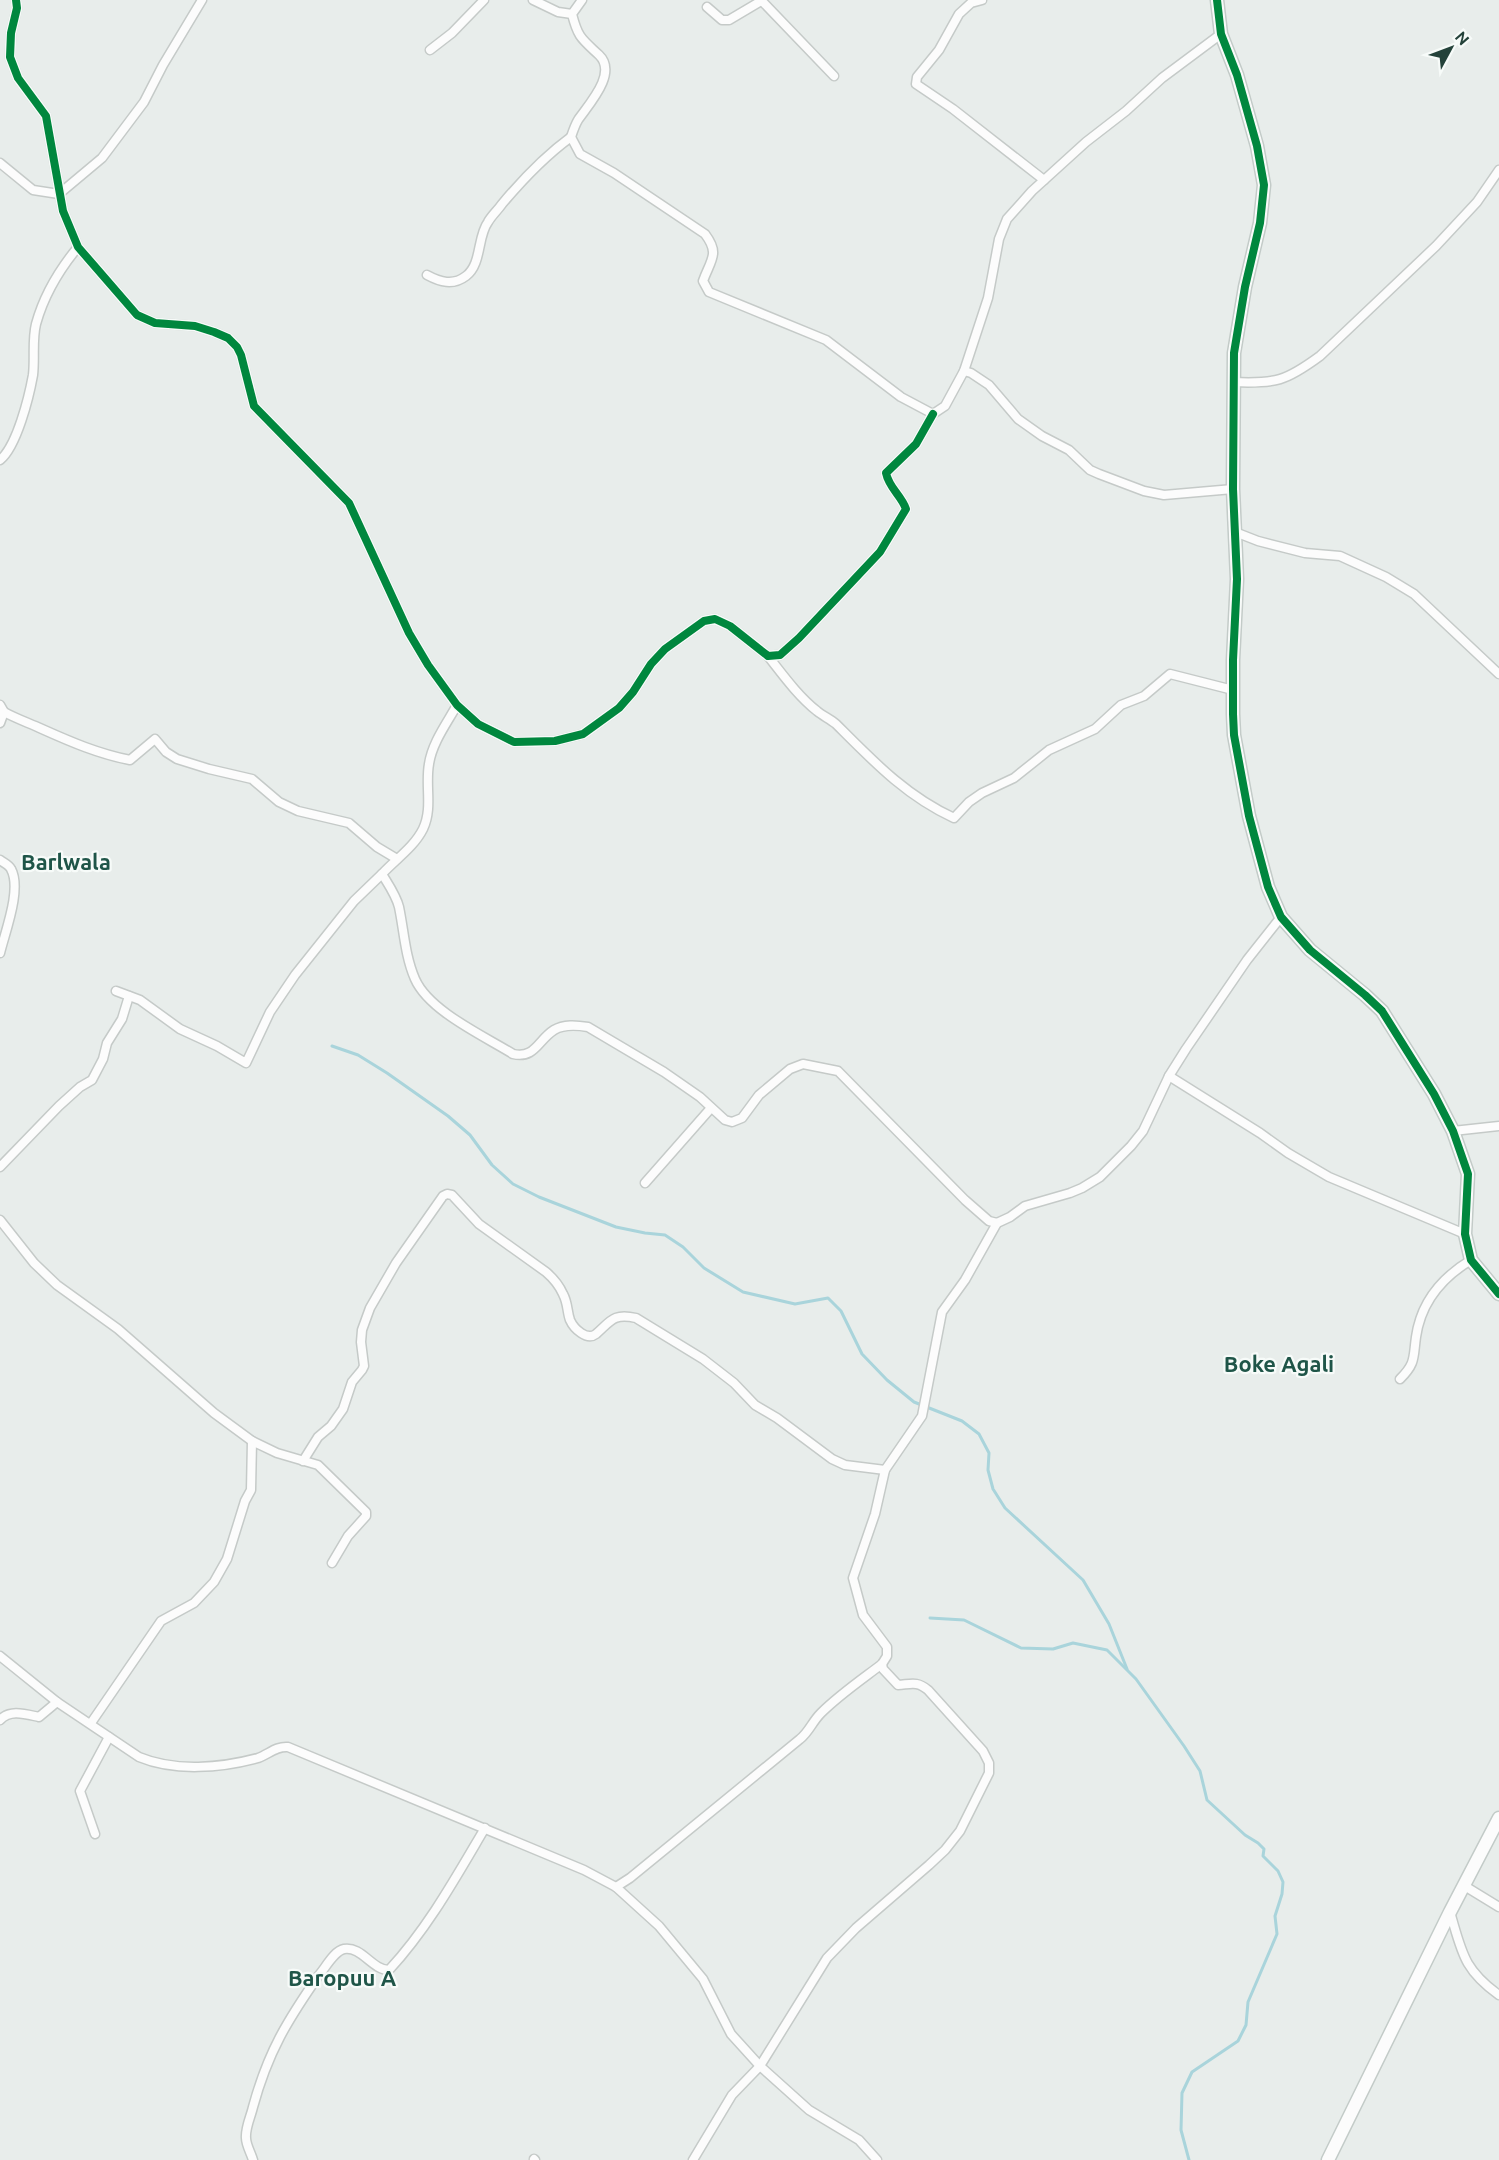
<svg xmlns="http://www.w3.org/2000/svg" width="1499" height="2160" font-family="Ubuntu,sans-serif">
<rect width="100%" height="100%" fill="#e8edeb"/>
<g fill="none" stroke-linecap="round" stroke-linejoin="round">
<!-- stream -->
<g stroke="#a9d4db" stroke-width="3">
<path d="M332,1046L358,1055L387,1073L448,1116L470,1135L492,1165L513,1184L539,1197L616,1227L645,1233L665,1235L683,1247L704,1268L743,1292L795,1304L828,1298L841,1311L862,1354L887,1380L914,1402L962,1421L979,1434L989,1453L988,1470L993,1489L1005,1508L1083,1580L1109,1624L1127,1669"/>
<path d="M930,1618L964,1620L1021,1648L1053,1649L1073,1643L1107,1650L1136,1679L1184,1746L1200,1771L1207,1800L1245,1835L1258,1843L1264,1849L1263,1856L1278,1871L1283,1882L1282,1894L1275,1916L1277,1934L1248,2002L1246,2025L1238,2041L1192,2072L1182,2093L1181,2130L1189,2160"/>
</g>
<!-- street casing -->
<g stroke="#c5cac8" stroke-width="11">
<g id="street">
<path d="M16,0L17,8L11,33L10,57L18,78L46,116L63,211L78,247L137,315L155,323L195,326L214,332L228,338L237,347L241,355L254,406L349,503L409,633L428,665L457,705L478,724L514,742L555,741L583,734L619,708L633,692L651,664L665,649L704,621L715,619L730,626L768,656L780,655L799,638L880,552L906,509C901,495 889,488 886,473L916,444L933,414"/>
<path d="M533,0L558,12L572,14"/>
<path d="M582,0L572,14C578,38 582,39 599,55C618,73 589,104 578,120C575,125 573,131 571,137L580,154L614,173L705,234C720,254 711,259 703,281L709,292L826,340L901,397L933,414L945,406L964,371L988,298L999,239L1007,219L1032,191L1086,142L1126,111L1162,78L1221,34"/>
<path d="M761,0L834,76"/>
<path d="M982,0L971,3L959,14L939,50L917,77L916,84L953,109L1044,180"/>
<path d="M707,7L722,20H729L761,1"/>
<path d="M430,50L452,33L484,0"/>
<path d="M0,163L33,190L59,194L102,158L144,102L163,65L202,0"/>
<path d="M427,275C440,282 453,286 466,276C482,264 477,237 488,222C492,215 498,210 502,204C523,179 545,156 571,137"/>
<path d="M964,371L971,373L989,385L1018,419L1042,436L1069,450L1090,470L1099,474L1144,491L1164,495L1233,489"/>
<path d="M1233,382C1276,384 1286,381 1320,356L1436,246L1477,202L1499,170"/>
<path d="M0,460C17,446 29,397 33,375C35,358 32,340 36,324C44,295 59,270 78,247"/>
<path d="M1235,532L1258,541L1305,553L1340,556L1386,577L1414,594L1499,674"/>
<path d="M768,656C783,675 798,696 817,711C823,716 830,719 836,724C873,761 906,796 954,818L969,802L982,793L1014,778L1049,750L1095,729L1121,705L1144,696L1170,674L1233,690"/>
<path d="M0,705L4,712L0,723"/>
<path d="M457,705C447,723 432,743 429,764C425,786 433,808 423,829C414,847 396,859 382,874C388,884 396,895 399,907C404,931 405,956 415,979C429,1011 484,1036 513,1054C535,1059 538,1040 554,1030C564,1024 576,1025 588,1027L664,1072L700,1097L725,1120L732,1122L742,1118L759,1095L790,1069L803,1064L838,1071L965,1200L989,1221L997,1223"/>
<path d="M4,712C17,719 29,723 42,729C71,742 99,754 130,760L155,739L166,752L177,759L209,769L252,779L279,802L298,811L349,823L377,847L397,859"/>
<path d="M0,860C4,863 9,865 11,869C22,889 5,932 0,953"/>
<path d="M116,991L140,1000L180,1029L217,1046L246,1063L270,1012L295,975L354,901L382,874"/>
<path d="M1169,1076L1260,1133L1288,1153L1329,1177L1465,1234"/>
<path d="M1453,1131L1499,1126"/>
<path d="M0,1167L59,1106L80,1087L92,1080L103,1059L107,1043L122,1019L129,996"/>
<path d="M645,1183L711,1108"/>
<path d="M0,1220L34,1263L57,1285L118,1329L214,1413L252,1441L277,1453L318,1465L366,1512V1516L348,1536L332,1563"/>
<path d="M1400,1379C1416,1363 1413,1358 1416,1337C1421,1302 1441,1278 1471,1260"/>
<path d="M303,1461L318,1437L331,1426L343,1409L352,1382L362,1370L364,1366L361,1342L362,1330L370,1308L396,1263L443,1196L447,1194L452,1195L479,1224L546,1272C553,1278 559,1285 563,1294C568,1303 567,1312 570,1320C574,1329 587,1341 596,1334C611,1321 613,1313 636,1318L703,1359L734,1383L755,1405L777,1418L832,1459L845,1465L885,1470"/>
<path d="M0,1656L57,1702L139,1757C175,1772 221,1768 258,1758C269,1754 276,1746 288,1747L584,1870L616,1887L659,1926L703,1979L731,2034L760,2066L809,2110L859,2140L877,2160"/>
<path d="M0,1720C10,1709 25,1714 39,1717L57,1702"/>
<path d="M91,1723L161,1621L194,1603L214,1582L227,1559L245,1501L251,1490L252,1441"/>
<path d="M95,1834L80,1791L109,1737"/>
<path d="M1463,1885L1499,1907"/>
<path d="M616,1887L630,1878L800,1739C809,1732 812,1722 821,1713C839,1695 861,1680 882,1664L887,1656V1647L863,1615L853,1578L875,1514L885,1470L922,1416L942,1312L965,1280L997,1223L1010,1217L1025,1206L1070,1193L1082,1188L1100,1177L1131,1146L1143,1131L1169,1076L1186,1049L1247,960L1281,917"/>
<path d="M1450,1912C1462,1952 1463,1969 1499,1995"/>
<path d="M534,2159L535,2160"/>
<path d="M253,2160C251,2153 246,2145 246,2138C245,2128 251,2116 253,2107C268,2052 287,2021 319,1975C326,1967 334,1951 344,1949C362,1946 372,1970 389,1970C428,1928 456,1877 485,1828"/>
<path d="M693,2160L732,2095L760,2066L827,1958L856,1928L929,1865L945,1850L960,1831L989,1773V1763L983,1751L928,1690C917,1681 912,1684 898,1685L883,1669L882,1664"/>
</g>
</g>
<!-- secondary casing -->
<g stroke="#c3cbc8" stroke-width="15">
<g id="secondary">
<path d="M1217,0L1221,34L1237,75L1257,146L1264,185L1260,223L1245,287L1234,353L1233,489L1237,579L1233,660V714L1234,735L1249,816L1268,887L1281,917L1310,950L1365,995L1382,1011L1434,1094L1453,1131L1468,1174L1465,1234L1471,1260L1499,1294"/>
<path d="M1328,2160L1450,1912L1499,1818"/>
</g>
</g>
<!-- street -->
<use href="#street" stroke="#fcfcfc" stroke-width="8"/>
<!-- secondary -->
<use href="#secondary" stroke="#fcfcfc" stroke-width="12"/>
<!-- cycleway casing -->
<g stroke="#f7fbf9" stroke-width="11">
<g id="cycleway">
<path d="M16,0L17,8L11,33L10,57L18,78L46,116L63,211L78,247L137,315L155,323L195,326L214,332L228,338L237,347L241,355L254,406L349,503L409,633L428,665L457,705L478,724L514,742L555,741L583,734L619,708L633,692L651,664L665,649L704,621L715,619L730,626L768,656L780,655L799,638L880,552L906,509C901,495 889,488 886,473L916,444L933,414"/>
<path d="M1217,0L1221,34L1237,75L1257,146L1264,185L1260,223L1245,287L1234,353L1233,489L1237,579L1233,660V714L1234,735L1249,816L1268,887L1281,917L1310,950L1365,995L1382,1011L1434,1094L1453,1131L1468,1174L1465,1234L1471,1260L1499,1294"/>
</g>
</g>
<!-- cycleway -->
<use href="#cycleway" stroke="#00873e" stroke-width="8"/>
</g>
<g text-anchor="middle" stroke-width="4.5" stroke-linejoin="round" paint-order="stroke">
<!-- quarter labels -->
<g font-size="22" font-weight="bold" fill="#1f5548" stroke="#f7fbf9">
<text x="66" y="870">Barlwala</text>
<text x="1279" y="1372">Boke Agali</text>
<text x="342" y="1986">Baropuu A</text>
</g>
</g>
<!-- north arrow -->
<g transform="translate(1451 48) rotate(49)" stroke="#f7fbf9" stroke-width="4.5" paint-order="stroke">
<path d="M0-4.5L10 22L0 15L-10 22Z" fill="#24423a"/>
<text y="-9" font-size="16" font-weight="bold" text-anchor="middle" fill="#24423a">N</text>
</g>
</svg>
